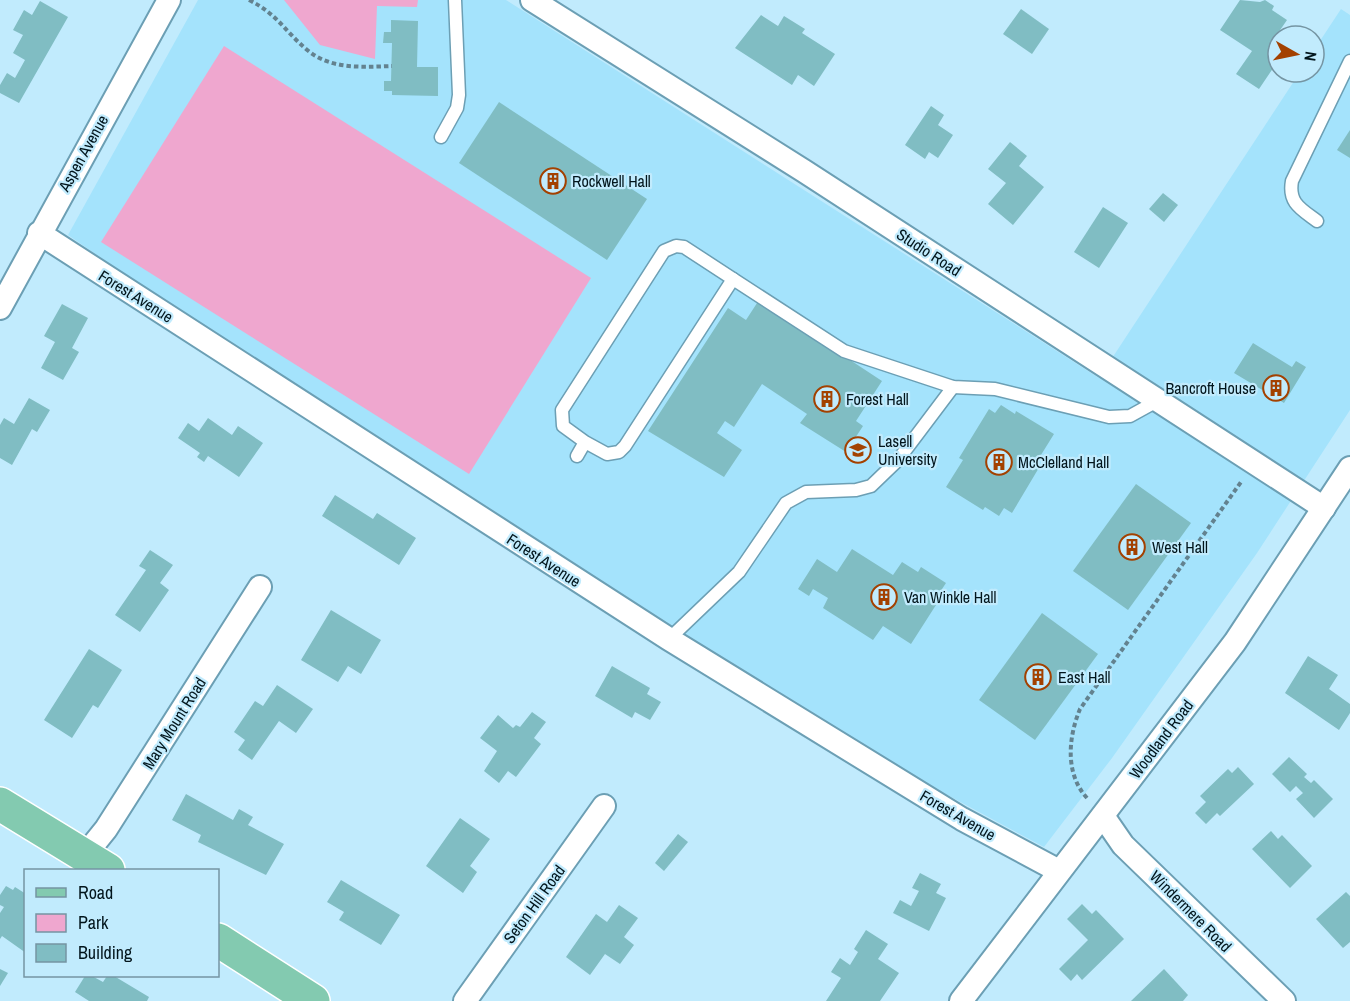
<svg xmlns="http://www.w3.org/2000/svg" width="1350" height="1001" font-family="'Archivo Narrow',sans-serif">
<rect width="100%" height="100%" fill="#c1ebfd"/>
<!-- built -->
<path fill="#a4e3fc" d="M198,0H506L1099,378L1300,72H1314V50L1341,9L1350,15V410L1257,553L1112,758L1044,847L901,770L558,558L180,313L68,235Z"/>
<!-- green -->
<g fill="#efa7cf">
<path d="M284,0H418L417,7L377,6L375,59L320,45Z"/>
<path d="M224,46L591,278L469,474L101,242Z"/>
</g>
<!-- building -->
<g fill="#80bdc3">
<path d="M1240,0L1260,2L1265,0L1274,6L1272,10L1287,20L1274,39L1278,42V61L1259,89L1236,74L1252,51L1220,30Z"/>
<path d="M40,1L68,17L19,103L0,93V85L7,73L15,78L25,60L13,53L23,35L13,30L24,10L32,15Z"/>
<path d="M1021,9L1049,29L1032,54L1003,34Z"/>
<path d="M761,15L778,26L784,16L805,29L802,33L835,54L814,86L798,75L792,85L735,48Z"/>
<path d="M391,20L418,21L417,67H438V96L392,95V91H384V81H391L392,43H383L384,32H391Z"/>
<path d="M499,102L647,199L607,260L459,163Z"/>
<path d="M931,106L944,115L938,125L953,135L938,158L929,152L925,159L905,145Z"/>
<path d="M1350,130V158L1337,150Z"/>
<path d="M1010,142L1027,156L1019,166L1044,187L1013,225L988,204L1006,183L988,169Z"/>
<path d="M1163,193L1178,205L1164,222L1149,209Z"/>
<path d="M1103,207L1128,223L1099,268L1074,252Z"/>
<path d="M759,300L882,381L856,421L863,426L846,452L800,423L807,414L762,384L734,427L725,421L717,433L742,450L724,477L648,431L728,308L746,320Z"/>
<path d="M62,304L88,318L72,348L79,352L63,380L41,368L55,342L44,336Z"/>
<path d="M1253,343L1292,367L1296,361L1306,367L1284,403L1234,373Z"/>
<path d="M29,398L50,410L37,432L32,429L12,465L0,458V425L4,418L14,424Z"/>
<path d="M1001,405L1015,414L1016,411L1054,434L1036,463L1040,466L1012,513L1004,508L999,516L985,507L983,510L946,487L963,460L959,458L989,409L995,413Z"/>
<path d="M208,418L232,435L238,426L263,443L239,477L208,456L204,462L197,457L200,453L178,438L188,423L199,431Z"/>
<path d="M1136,484L1191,523L1128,610L1073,571Z"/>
<path d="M335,495L373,519L377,513L416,538L399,565L322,516Z"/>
<path d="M852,549L893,575L902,562L918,572L921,567L946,583L940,592L943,594L911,644L883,626L873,640L823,608L828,598L813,589L809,596L798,589L817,559L837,572Z"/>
<path d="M150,550L173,565L160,583L169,590L140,632L115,615L146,570L139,566Z"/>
<path d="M331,610L381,640L361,674L348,666L338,682L301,660Z"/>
<path d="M1042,613L1098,654L1035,740L979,700Z"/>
<path d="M89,649L122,670L98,708L93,705L72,738L44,720Z"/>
<path d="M1308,656L1338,675L1329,689L1350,704V713L1339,730L1285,693Z"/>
<path d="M612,666L650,688L647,694L661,702L650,720L635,712L632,718L595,696Z"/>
<path d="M277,685L313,709L296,733L279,721L252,760L238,750L245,740L234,732L255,701L263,706Z"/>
<path d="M532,712L546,722L534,738L541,744L516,777L508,771L499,783L484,771L497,751L480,738L498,715L513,728L516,725L520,727Z"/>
<path d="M1289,757L1307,774L1304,777L1311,783L1314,780L1333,799L1314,818L1296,799L1303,793L1296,786L1290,792L1272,774Z"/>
<path d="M1238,767L1254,784L1220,816L1217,813L1206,824L1195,813L1206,802L1200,796L1228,769L1232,773Z"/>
<path d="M186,794L233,820L239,809L253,817L248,825L284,844L266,875L198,842L201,835L172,820Z"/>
<path d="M460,818L490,839L470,866L477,872L463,893L426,866Z"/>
<path d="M1271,831L1278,839L1282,835L1312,866L1290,888L1252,849Z"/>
<path d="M678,834L688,842L664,871L655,863Z"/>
<path d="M920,873L941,884L936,893L946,898L929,931L893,913L900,900L911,906L919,891L912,888Z"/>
<path d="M341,880L400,915L381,945L339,920L344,912L327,902Z"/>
<path d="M6,886L13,890L15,887L26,894V953L2,936L0,939V913L4,907L0,905V895Z"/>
<path d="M1346,892L1350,896V942L1343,948L1316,919Z"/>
<path d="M1082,904L1092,914L1096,910L1124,939L1082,980L1077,974L1071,981L1059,969L1088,940L1067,919Z"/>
<path d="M619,905L638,918L624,937L634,945L620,964L605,954L590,975L566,957L596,914L607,922Z"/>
<path d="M866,930L888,944L878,959L899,973L880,1001H826L841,978L831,972L840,958L850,965L858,952L854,949Z"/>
<path d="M0,969L8,973L0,986Z"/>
<path d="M1164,969L1188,995L1183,1001H1131Z"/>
<path d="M85,976H92L103,982L107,976H114L149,997L147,1001H89L75,992Z"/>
</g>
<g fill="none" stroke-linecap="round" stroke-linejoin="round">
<!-- lane casing -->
<g stroke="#6c9fb4" stroke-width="15">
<g id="lane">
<path d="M441,137L457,108L459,95L455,0"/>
<path d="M1317,221C1301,209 1288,203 1292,181L1350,61"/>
<path d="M733,279L844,351L953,387L995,389L1109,417L1130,416L1159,400"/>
<path d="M577,456L585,442L607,454L619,452L625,446L733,279L684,247L676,246L664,251L562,410L563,426L585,442"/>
<path d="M669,639L739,572L786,503L806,492L856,490L871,486L898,460L953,387"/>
</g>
</g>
<!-- street casing -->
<g stroke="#6c9fb4" stroke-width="26">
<g id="street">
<path d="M532,0L804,171L1324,508"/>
<path d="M39,233L669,639L962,819L1059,871"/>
<path d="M0,308L169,0"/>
<path d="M1103,816L1123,845L1284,1001"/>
<path d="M85,855L106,829L260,587"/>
<path d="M465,1001L604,806"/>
<path d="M961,1001L1235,642L1350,468"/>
</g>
</g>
<!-- primary casing -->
<g stroke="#fff" stroke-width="36">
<g id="primary">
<path d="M0,804L108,870"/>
<path d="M218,940L313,1001"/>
</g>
</g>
<!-- path -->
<g stroke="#63828f" stroke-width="4" stroke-dasharray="4.5 3" stroke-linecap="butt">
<path d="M249,0C277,14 284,30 306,49C330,70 362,67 392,66"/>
<path d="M1087,798C1065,774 1068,738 1080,709L1241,482"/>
</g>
<!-- lane -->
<use href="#lane" stroke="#fff" stroke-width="12"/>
<!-- street -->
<use href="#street" stroke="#fff" stroke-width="22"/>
<!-- primary -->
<use href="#primary" stroke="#83cab0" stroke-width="33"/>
</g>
<!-- icons -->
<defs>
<g id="building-ring" transform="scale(1.35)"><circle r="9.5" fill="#c1ebfd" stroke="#a34100" stroke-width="1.5"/><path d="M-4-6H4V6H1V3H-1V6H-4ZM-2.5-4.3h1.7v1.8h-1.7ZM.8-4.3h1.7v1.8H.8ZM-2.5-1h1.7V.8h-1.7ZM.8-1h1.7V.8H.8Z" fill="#a34100"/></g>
<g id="university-ring" transform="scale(1.35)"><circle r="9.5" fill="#c1ebfd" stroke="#a34100" stroke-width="1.5"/><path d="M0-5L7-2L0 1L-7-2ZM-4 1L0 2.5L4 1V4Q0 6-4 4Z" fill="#a34100"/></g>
</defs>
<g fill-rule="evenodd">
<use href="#building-ring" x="553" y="181"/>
<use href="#building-ring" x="1276" y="388"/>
<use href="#building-ring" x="827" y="399"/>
<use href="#university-ring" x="858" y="450"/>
<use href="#building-ring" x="999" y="462"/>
<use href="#building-ring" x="1132" y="547"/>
<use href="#building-ring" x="884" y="597"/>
<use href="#building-ring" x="1038" y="677"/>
</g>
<g text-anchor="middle" stroke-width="4.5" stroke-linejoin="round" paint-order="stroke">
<!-- street labels -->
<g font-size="16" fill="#02151c" stroke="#c1ebfd">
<text transform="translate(83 153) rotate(-61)" y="6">Aspen Avenue</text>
<text transform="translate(929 252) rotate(33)" y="6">Studio Road</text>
<text transform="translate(136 296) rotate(32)" y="6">Forest Avenue</text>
<text transform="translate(544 560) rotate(33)" y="6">Forest Avenue</text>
<text transform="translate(174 723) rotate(-58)" y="6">Mary Mount Road</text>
<text transform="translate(1161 739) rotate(-53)" y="6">Woodland Road</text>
<text transform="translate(958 815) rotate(30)" y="6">Forest Avenue</text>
<text transform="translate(534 904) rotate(-54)" y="6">Seton Hill Road</text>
<text transform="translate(1191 911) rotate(45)" y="6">Windermere Road</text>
</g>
<!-- poi labels -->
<g font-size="16" fill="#02151c" stroke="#c1ebfd" text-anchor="start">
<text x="572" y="187">Rockwell Hall</text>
<text x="1256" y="394" text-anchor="end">Bancroft House</text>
<text x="846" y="405">Forest Hall</text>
<text x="878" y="447">Lasell<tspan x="878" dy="18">University</tspan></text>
<text x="1018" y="468">McClelland Hall</text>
<text x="1152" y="553">West Hall</text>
<text x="904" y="603">Van Winkle Hall</text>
<text x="1058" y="683">East Hall</text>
</g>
</g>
<!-- legend -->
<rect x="24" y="869" width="195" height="108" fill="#c1ebfd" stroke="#7595a3" stroke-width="1.5"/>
<rect x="36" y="888" width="30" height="9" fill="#83cab0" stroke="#7595a3" stroke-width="1.5"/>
<text x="78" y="899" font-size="18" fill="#02151c">Road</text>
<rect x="36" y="914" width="30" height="18" fill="#efa7cf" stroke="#7595a3" stroke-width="1.5"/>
<text x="78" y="929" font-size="18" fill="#02151c">Park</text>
<rect x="36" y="944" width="30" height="18" fill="#80bdc3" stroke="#7595a3" stroke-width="1.5"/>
<text x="78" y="959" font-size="18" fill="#02151c">Building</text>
<!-- north arrow -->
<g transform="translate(1296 54) rotate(99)"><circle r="28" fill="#c1ebfd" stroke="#7595a3" stroke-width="1.5"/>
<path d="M0-4.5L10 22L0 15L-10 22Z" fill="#a34100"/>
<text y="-9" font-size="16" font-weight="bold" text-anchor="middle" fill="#02151c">N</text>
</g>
</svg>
